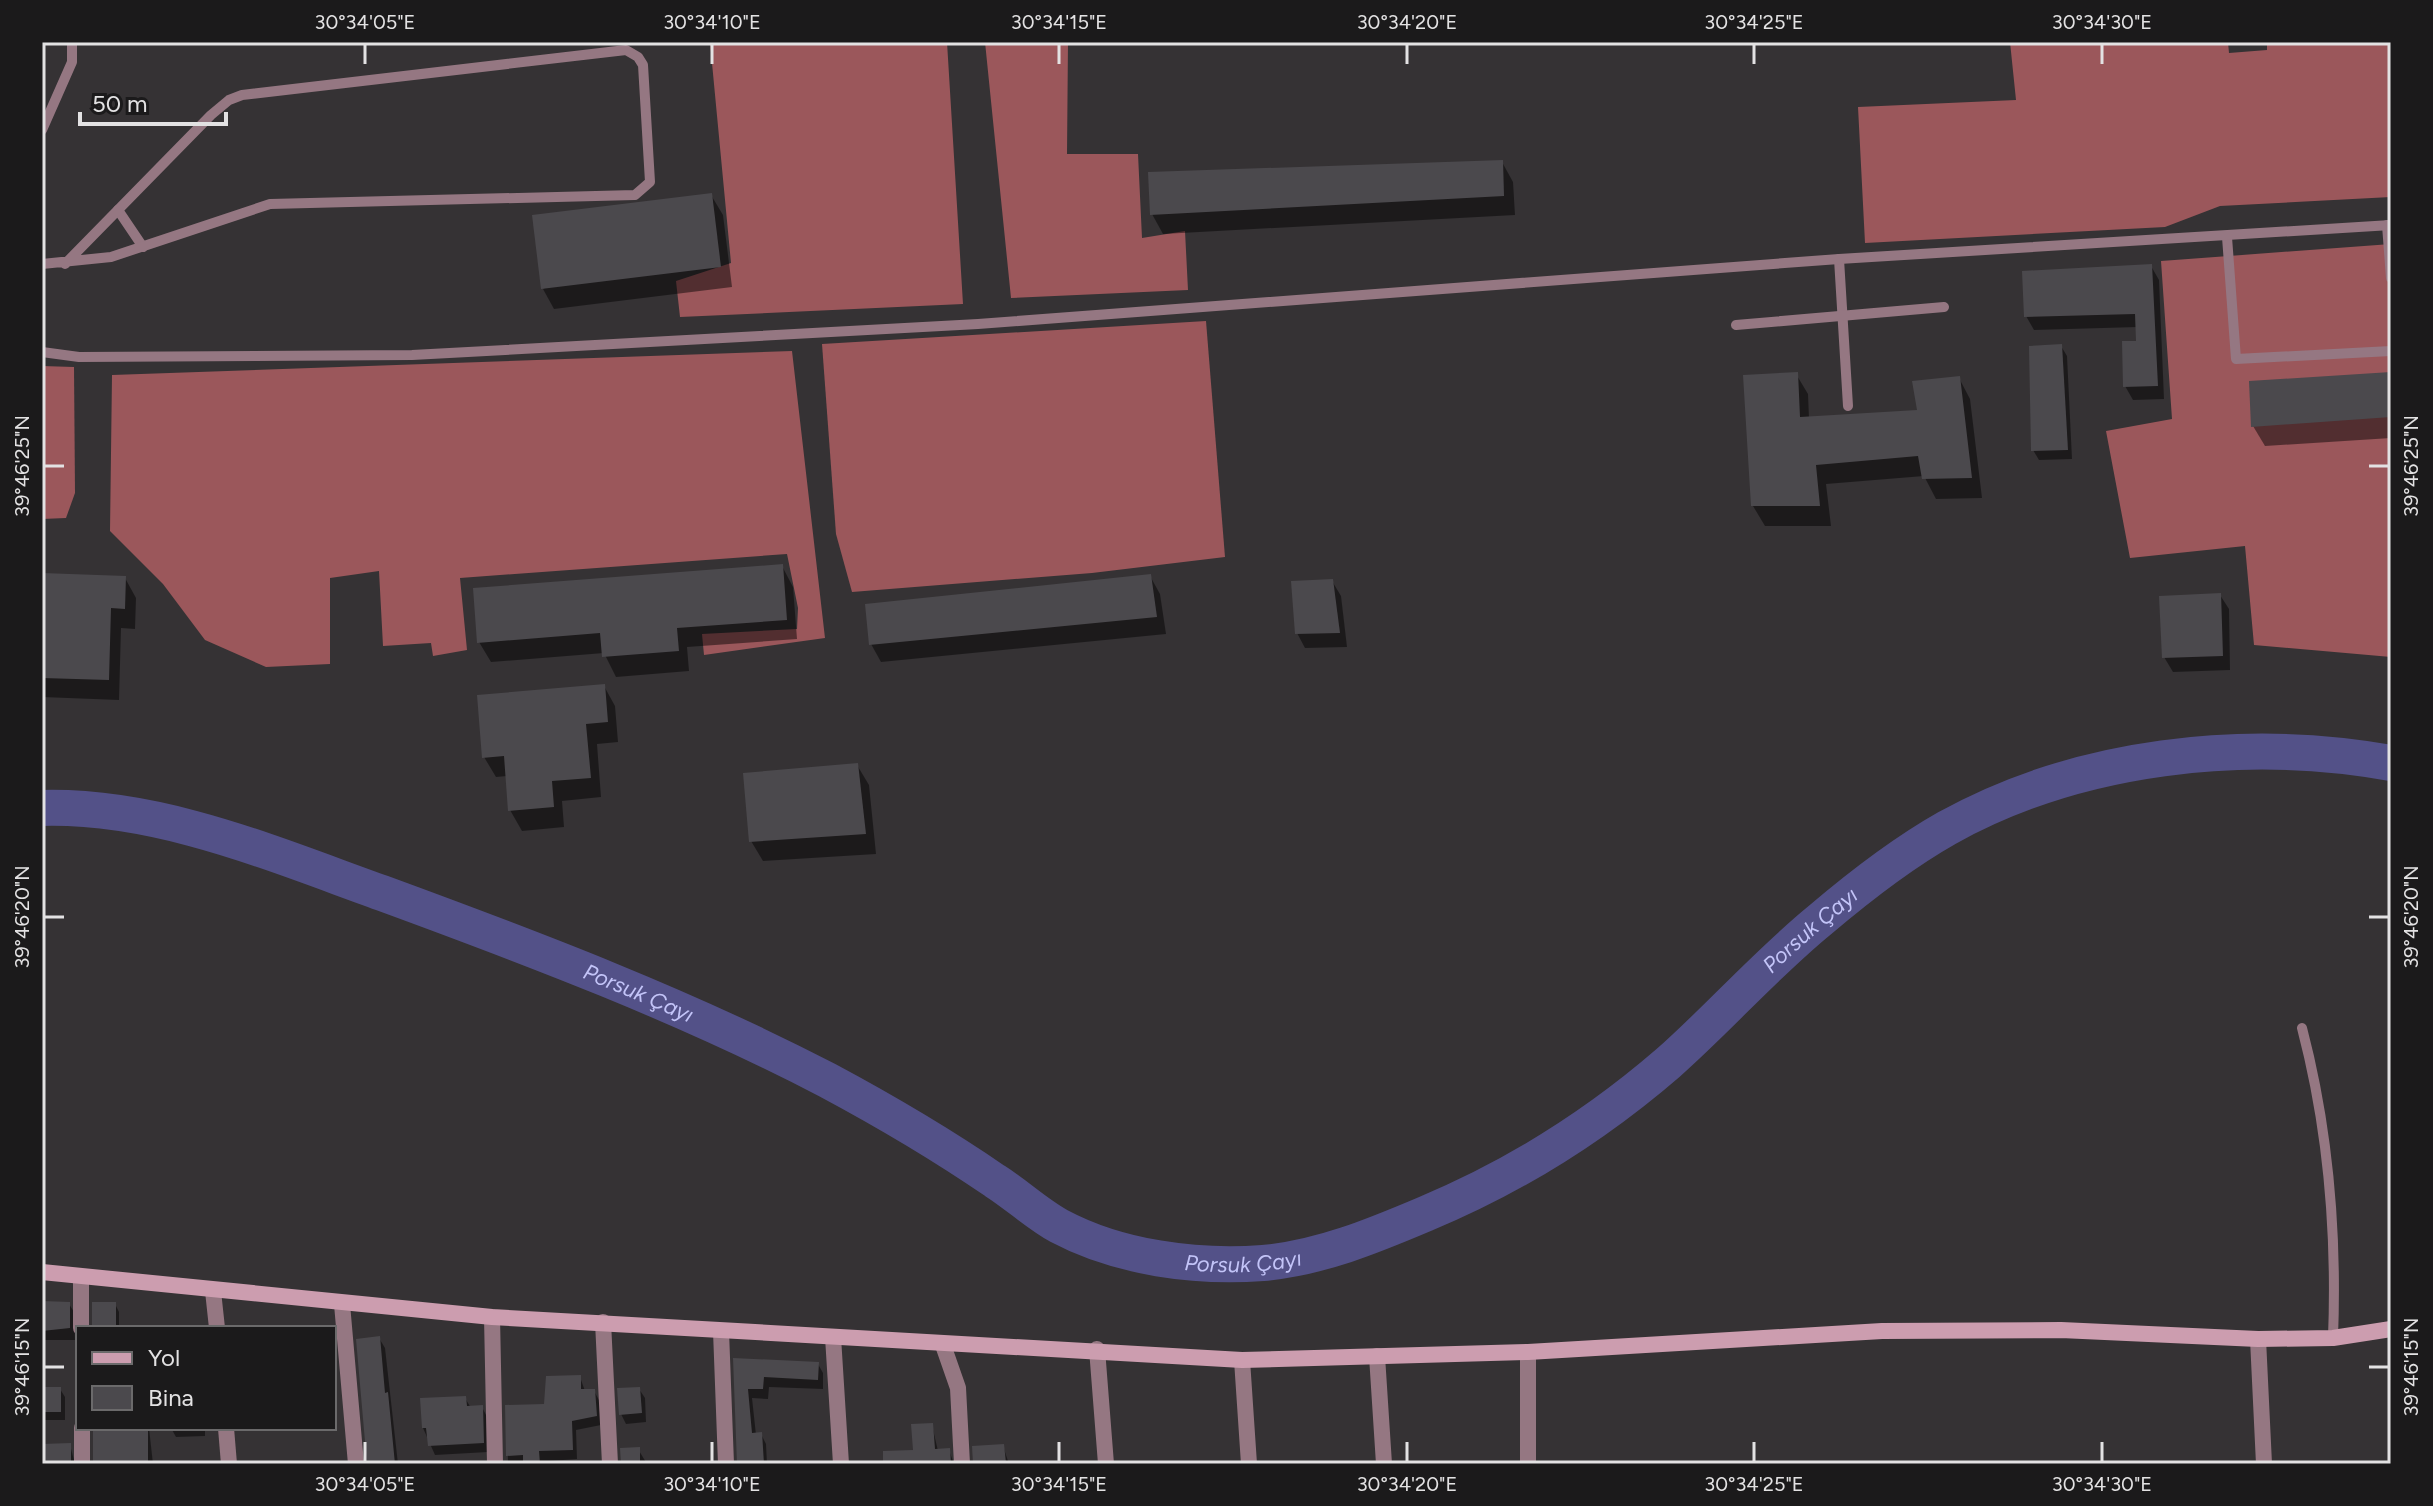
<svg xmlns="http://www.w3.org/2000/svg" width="2433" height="1506" font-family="Figtree,sans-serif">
<rect width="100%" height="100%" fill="#353234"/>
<!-- forest -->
<g fill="#9b575b">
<path d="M710,42H947L963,304L680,317L676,281L731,263Z"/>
<path d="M985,42H1068L1067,154H1138L1142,238L1185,231L1188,290L1011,298Z"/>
<path d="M2010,42H2228L2229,53L2267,50V42H2391V197L2220,206L2165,227L1865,243L1858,107L2016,100Z"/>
<path d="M2391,244V657L2254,645L2245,546L2130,558L2106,431L2172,419L2161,261Z"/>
<path d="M1206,321L1225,557L1092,573L852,592L836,534L822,344Z"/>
<path d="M792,351L825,638L704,655L702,634L797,629L798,608L787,554L460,578L467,650L433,656L431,643L383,646L379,571L330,578V664L266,667L205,640L163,584L110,531L112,375Z"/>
<path d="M42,366L74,367L75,493L66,518L42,519Z"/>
</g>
<!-- shadow -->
<g fill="#0007">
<path d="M1502,162L1513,182L1515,215L1163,234L1152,214Z"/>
<path d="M711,195L723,215L732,287L554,309L543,289Z"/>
<path d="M2151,266L2159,280L2164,399L2133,400L2125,386L2139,343L2138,327L2034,330L2026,316Z"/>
<path d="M2061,346L2067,356L2072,459L2039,460L2033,450Z"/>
<path d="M1796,374L1808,394L1809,418L1919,412L1959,378L1970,399L1982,498L1936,499L1924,476L1826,484L1831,526H1765L1753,506Z"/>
<path d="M2391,374V438L2265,446L2253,426Z"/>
<path d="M782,566L793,587L797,639L687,647L689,671L616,677L604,653L491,662L479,642Z"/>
<path d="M42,575L125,578L136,598L135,629L121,628L119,700L42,697Z"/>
<path d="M1150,576L1160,594L1166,634L881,662L871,644Z"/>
<path d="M1332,581L1341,596L1347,647L1305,648L1297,633Z"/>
<path d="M2220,595L2229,609L2230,670L2173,672L2164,657Z"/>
<path d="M604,686L615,706L618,742L597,744L601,797L562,801L564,827L522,831L510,810L507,776L496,777L484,757Z"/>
<path d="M857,765L869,785L876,854L763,861L751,841Z"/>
<path d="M42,1304H69L74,1312L75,1340H42Z"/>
<path d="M115,1304L119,1312V1328H92Z"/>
<path d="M379,1338L385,1348L398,1464H369Z"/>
<path d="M735,1360L818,1364L823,1373V1389L769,1387L768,1399L752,1398L756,1435L761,1434L766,1444L767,1464H739Z"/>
<path d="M580,1377L585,1391H594L599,1400L601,1425L576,1430L577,1459L508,1464L507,1407L546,1406Z"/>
<path d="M42,1389H60L65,1397V1420H42Z"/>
<path d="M639,1389L645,1398L646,1422L626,1424L621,1414Z"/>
<path d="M465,1398L471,1408L482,1407L487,1417L488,1452L435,1455L423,1428Z"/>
<path d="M932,1425L938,1451L949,1450L954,1464H913V1426Z"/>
<path d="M95,1428H149L153,1464H95Z"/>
<path d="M171,1428H205V1436L176,1437Z"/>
<path d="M70,1445L75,1464H42V1446Z"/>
<path d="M1003,1446L1009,1464H975L974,1448Z"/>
<path d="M638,1449L647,1464H622Z"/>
</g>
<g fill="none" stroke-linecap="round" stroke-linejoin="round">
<!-- river -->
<path stroke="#535188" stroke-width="36" id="s1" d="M42,808C159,805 273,854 382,893C532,948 685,1006 827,1080C885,1111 941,1144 995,1181C1017,1195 1037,1214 1059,1226C1119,1258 1196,1268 1263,1263C1320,1258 1373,1236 1425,1214C1514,1177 1595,1126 1668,1063C1720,1017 1766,964 1820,920C1860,886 1901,854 1947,828C2078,755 2244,737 2391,763"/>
</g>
<!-- building -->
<g fill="#4b494d">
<path d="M1503,160L1504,196L1150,215L1148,172Z"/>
<path d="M712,193L721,267L541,289L532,215Z"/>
<path d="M2152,264L2158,386L2123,387L2122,341H2136L2135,314L2024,317L2022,271Z"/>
<path d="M2062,344L2068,450L2031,451L2029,346Z"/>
<path d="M1798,372L1800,417L1917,410L1912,381L1960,376L1972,478L1922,479L1918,456L1816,465L1820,506H1751L1743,375Z"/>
<path d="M2391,372V417L2251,427L2249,381Z"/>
<path d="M783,564L787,620L677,628L679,651L602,657L600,633L477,643L473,588Z"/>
<path d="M42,573L126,576L125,609L111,608L109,680L42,678Z"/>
<path d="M1151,574L1157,617L869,645L865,604Z"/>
<path d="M1333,579L1340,633L1295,634L1291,581Z"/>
<path d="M2221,593L2223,656L2162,658L2159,596Z"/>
<path d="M605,684L608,722L586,724L591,778L552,781L554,807L508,811L504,756L482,758L477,695Z"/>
<path d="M858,763L866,834L749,842L743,773Z"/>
<path d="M42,1301L70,1302V1328L42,1331Z"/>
<rect x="92" y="1302" width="24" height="26"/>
<path d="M380,1336L385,1393L388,1392L395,1464H367L356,1339Z"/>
<path d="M733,1358L819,1362L818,1380L764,1377L763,1389H748L752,1433L762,1432L764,1464H737Z"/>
<path d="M581,1375V1389H595L597,1416L572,1421L573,1450L539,1451L540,1464H523V1455L506,1456L505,1405L544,1404L546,1376Z"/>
<rect x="42" y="1387" width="19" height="25"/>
<path d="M640,1387L642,1413L619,1415L617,1388Z"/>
<path d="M466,1396L467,1406L483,1405L484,1443L428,1446L426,1428H422L420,1398Z"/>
<path d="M933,1423L935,1449L950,1448L951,1464H883V1451L913,1450L911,1424Z"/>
<rect x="93" y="1428" width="55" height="36"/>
<path d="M71,1443V1464H42V1444Z"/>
<path d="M1004,1444L1006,1463L973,1464L972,1446Z"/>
<path d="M640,1447V1464H621L620,1448Z"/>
</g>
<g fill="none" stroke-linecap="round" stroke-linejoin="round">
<!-- lane -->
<g stroke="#957782" stroke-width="10">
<path d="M42,130L72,62V42"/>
<path d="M118,210L143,247"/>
<path d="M2387,225L2391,278"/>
<path d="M2227,237L2236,359L2391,351"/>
<path d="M1839,259L1848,406"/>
<path d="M42,264L111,257L270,204L635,195L650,182L643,65L638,57L626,50L242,95L229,100L211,115L65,264"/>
<path d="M1736,325L1944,307"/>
<path d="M42,352L79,357L412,355L978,324L1839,259L2391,225"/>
<path d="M2302,1028C2329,1131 2337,1233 2333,1338"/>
</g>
<!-- street -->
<g stroke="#957782" stroke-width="16">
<path d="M81,1277V1328"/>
<path d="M213,1291L217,1328"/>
<path d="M342,1304L356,1464"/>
<path d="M492,1317L495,1464"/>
<path d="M603,1322L610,1464"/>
<path d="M721,1331L726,1464"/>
<path d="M833,1337L841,1464"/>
<path d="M2258,1339L2264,1464"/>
<path d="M943,1345L958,1388L962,1464"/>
<path d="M1097,1349L1106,1464"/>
<path d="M1528,1352V1464"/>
<path d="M1377,1356L1384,1464"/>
<path d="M1242,1360L1249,1464"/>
<path d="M82,1428V1464"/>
<path d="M226,1428L229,1464"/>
</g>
<!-- secondary -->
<path stroke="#cc9daf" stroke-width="16" d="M42,1272L492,1317L1242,1360L1528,1352L1882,1331L2061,1330L2258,1339L2333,1338L2391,1329"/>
</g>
<!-- ticks -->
<path fill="none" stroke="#e3e2e3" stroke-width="3" d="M365,44V64M712,44V64M1059,44V64M1407,44V64M1754,44V64M2102,44V64M44,466H64M2369,466H2389M44,917H64M2369,917H2389M44,1367H64M2369,1367H2389M365,1442V1462M712,1442V1462M1059,1442V1462M1407,1442V1462M1754,1442V1462M2102,1442V1462"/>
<g text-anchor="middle" stroke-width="6" stroke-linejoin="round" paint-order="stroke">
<!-- water labels -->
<g font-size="22" font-style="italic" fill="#c3c4f8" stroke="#1b1a1b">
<text dy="8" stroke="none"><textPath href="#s1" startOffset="1972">Porsuk Çayı</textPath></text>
<text dy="8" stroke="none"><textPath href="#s1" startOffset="628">Porsuk Çayı</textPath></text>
<text dy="8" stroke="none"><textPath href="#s1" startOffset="1300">Porsuk Çayı</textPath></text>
</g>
</g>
<!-- border -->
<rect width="2433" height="1506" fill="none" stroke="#1b1a1b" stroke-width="88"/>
<!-- legend -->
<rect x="76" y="1326" width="260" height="104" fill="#1b1a1b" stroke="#6b6a6b" stroke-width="2"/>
<rect x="92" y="1352" width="40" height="12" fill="#cc9daf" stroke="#6b6a6b" stroke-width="2"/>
<text x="148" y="1366" font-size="24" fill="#e3e2e3">Yol</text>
<rect x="92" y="1386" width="40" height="24" fill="#4b494d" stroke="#6b6a6b" stroke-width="2"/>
<text x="148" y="1406" font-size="24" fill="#e3e2e3">Bina</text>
<!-- scale -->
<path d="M80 112v12h146v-12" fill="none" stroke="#e3e2e3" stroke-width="4"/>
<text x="92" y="112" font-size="24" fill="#e3e2e3" stroke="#1b1a1b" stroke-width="6" paint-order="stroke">50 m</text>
<rect x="44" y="44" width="2345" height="1418" fill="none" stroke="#e3e2e3" stroke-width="3"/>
<g font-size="20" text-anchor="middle" fill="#e3e2e3">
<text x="365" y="29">30°34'05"E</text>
<text x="712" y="29">30°34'10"E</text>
<text x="1059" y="29">30°34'15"E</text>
<text x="1407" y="29">30°34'20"E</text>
<text x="1754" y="29">30°34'25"E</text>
<text x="2102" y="29">30°34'30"E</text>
<text transform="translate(22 466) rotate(-90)" y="7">39°46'25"N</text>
<text transform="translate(2411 466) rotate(-90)" y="7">39°46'25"N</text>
<text transform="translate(22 917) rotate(-90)" y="7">39°46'20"N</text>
<text transform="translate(2411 917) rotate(-90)" y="7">39°46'20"N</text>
<text transform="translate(22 1367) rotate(-90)" y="7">39°46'15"N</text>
<text transform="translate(2411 1367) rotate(-90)" y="7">39°46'15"N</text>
<text x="365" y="1491">30°34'05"E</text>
<text x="712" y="1491">30°34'10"E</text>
<text x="1059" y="1491">30°34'15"E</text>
<text x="1407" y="1491">30°34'20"E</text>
<text x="1754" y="1491">30°34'25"E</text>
<text x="2102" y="1491">30°34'30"E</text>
</g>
</svg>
